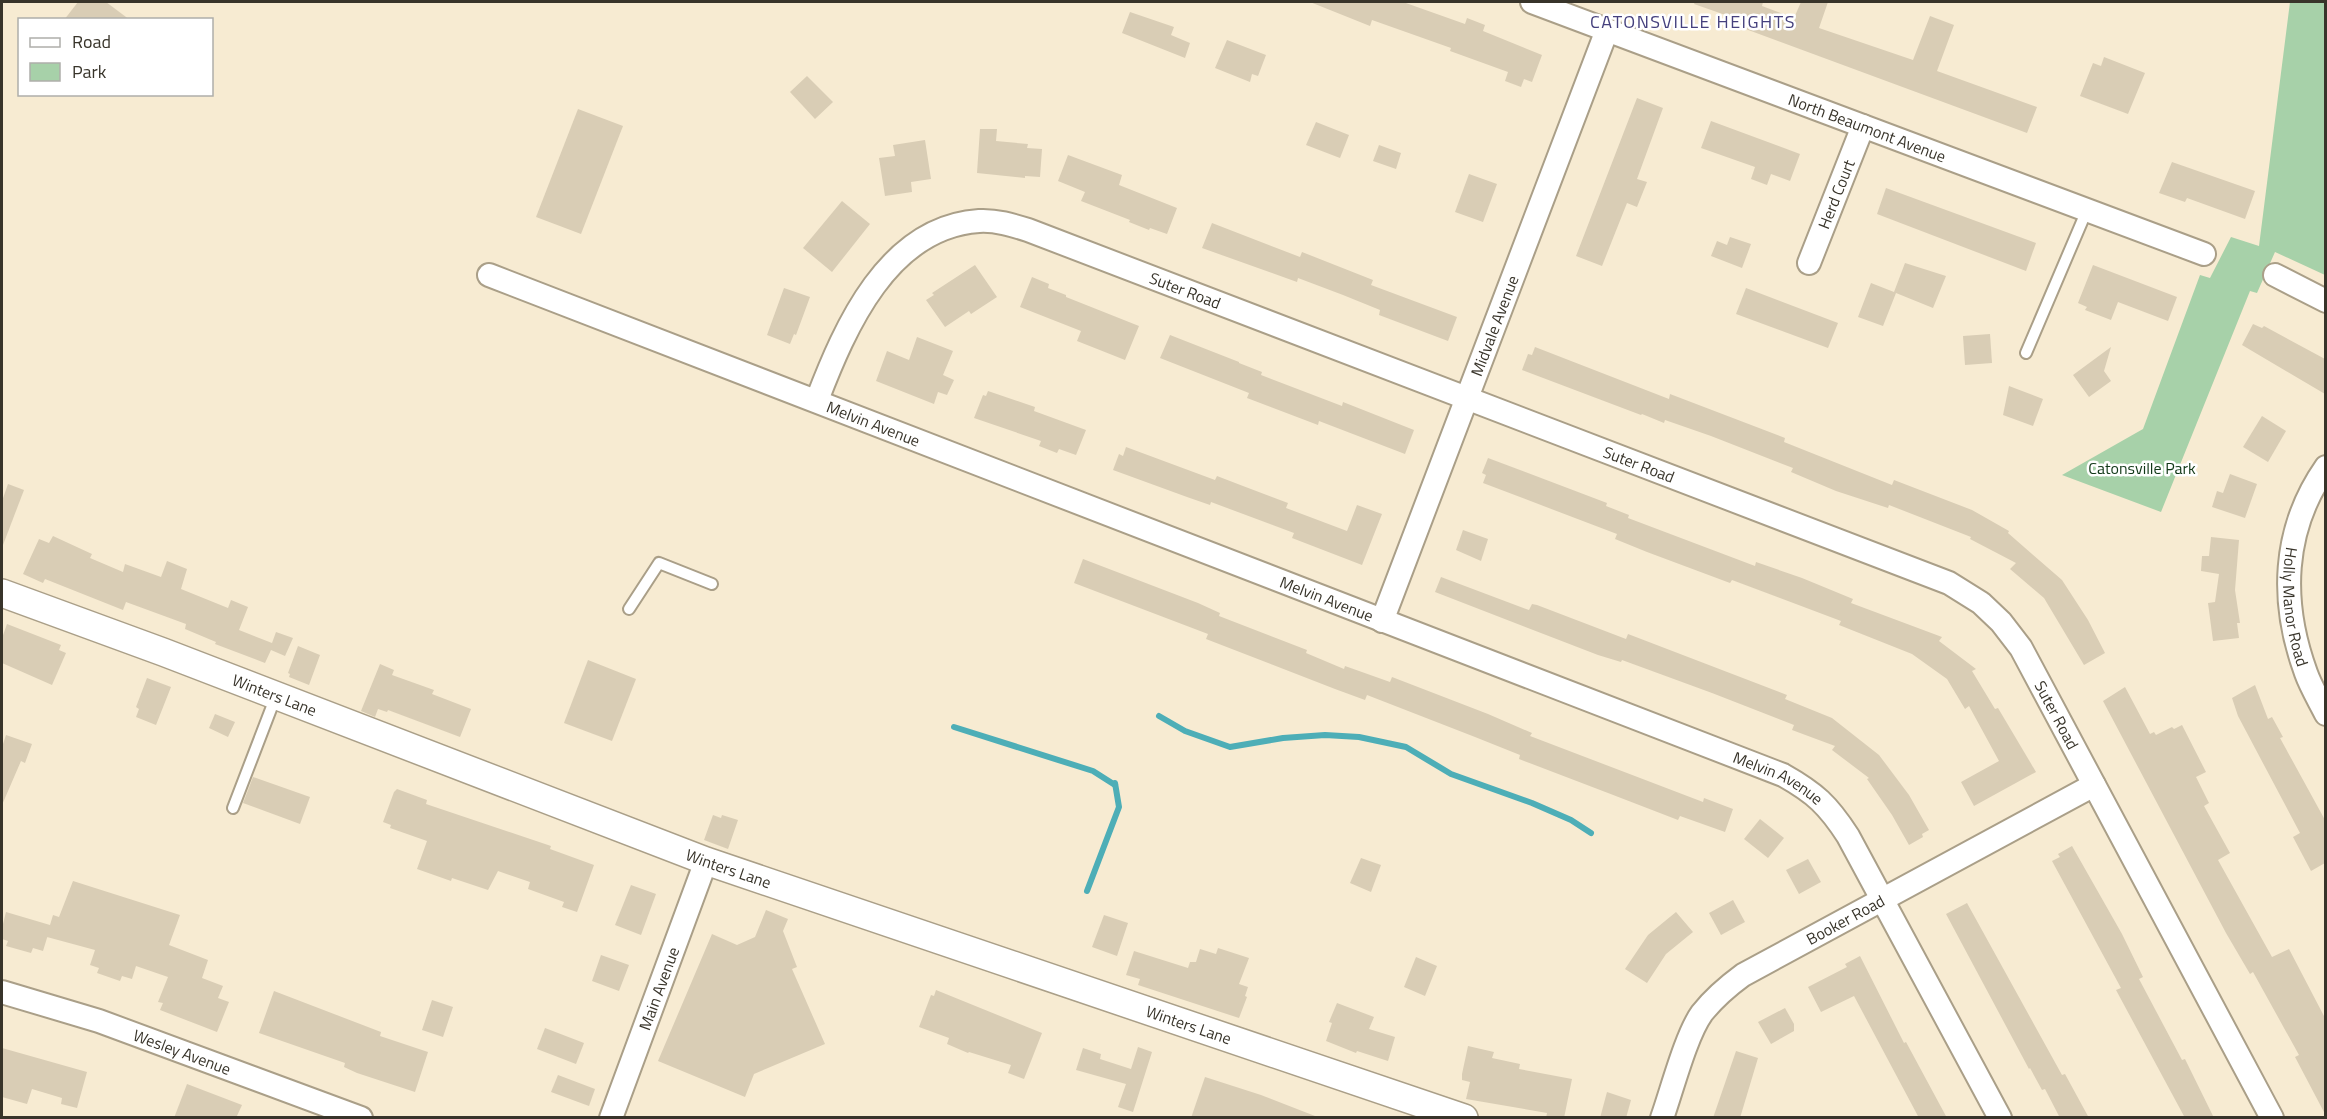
<svg xmlns="http://www.w3.org/2000/svg" width="2327" height="1119" font-family="'Titillium Web',sans-serif">
<rect width="100%" height="100%" fill="#f7ebd2"/>
<!-- green -->
<path fill="#a7d1a9" d="M2290,2H2325V275L2275,252L2257,293L2250,291L2161,512L2062,475L2143,429L2200,275L2210,278L2231,237L2259,246Z"/>
<g fill="none" stroke-linecap="round" stroke-linejoin="round">
<!-- stream -->
<g stroke="#4daeb7" stroke-width="6">
<path d="M1159,716L1185,731L1230,747L1283,738L1325,735L1359,737L1406,747L1451,774L1532,803L1571,820L1591,833"/>
<path d="M954,727L1093,771L1115,785"/>
<path d="M1087,891L1119,807L1115,783"/>
</g>
</g>
<!-- building -->
<g fill="#d9cdb5">
<path d="M78,2H106L130,20H64Z"/>
<path d="M1310,2H1403L1465,24L1467,18L1485,25L1483,31L1542,55L1532,82L1524,79L1521,87L1505,81L1508,72L1450,51L1451,48L1372,20L1370,26Z"/>
<path d="M1695,2H1763L1762,6L1794,18L1801,2H1828L1819,28L1913,60L1930,16L1954,25L1937,71L2037,107L2027,133L1732,24L1734,18L1694,4Z"/>
<path d="M1130,12L1174,27L1171,35L1190,43L1185,58L1122,33Z"/>
<path d="M1227,40L1266,55L1258,76L1252,74L1250,82L1215,68Z"/>
<path d="M2104,57L2145,73L2128,114L2080,96L2093,63L2101,66Z"/>
<path d="M807,76L833,102L815,119L790,92Z"/>
<path d="M1637,98L1663,108L1637,179L1647,182L1637,207L1627,203L1602,266L1576,256Z"/>
<path d="M578,109L623,126L581,234L536,217Z"/>
<path d="M1711,121L1800,154L1790,181L1771,174L1767,185L1751,179L1755,167L1701,148Z"/>
<path d="M1316,122L1349,135L1340,158L1306,145Z"/>
<path d="M980,129H997L996,141L1028,144L1027,148L1042,149L1040,177L1025,176V178L977,173Z"/>
<path d="M925,140L931,179L911,182L912,192L885,196L879,158L895,156L893,145Z"/>
<path d="M1379,145L1401,153L1396,169L1373,161Z"/>
<path d="M1068,155L1122,175L1119,185L1177,208L1167,234L1150,228L1149,230L1129,222L1130,220L1081,201L1085,192L1058,181Z"/>
<path d="M2172,162L2255,191L2245,219L2187,198L2185,202L2159,193Z"/>
<path d="M1469,174L1497,184L1483,222L1455,212Z"/>
<path d="M1886,188L2036,243L2026,271L1877,214Z"/>
<path d="M842,201L870,224L832,272L803,248Z"/>
<path d="M1212,223L1300,257L1302,252L1373,280L1371,285L1457,317L1448,341L1379,315L1380,310L1343,295L1298,278L1297,282L1202,248Z"/>
<path d="M1730,237L1751,244L1742,268L1711,256L1717,241L1727,245Z"/>
<path d="M1905,263L1946,276L1933,308L1896,293L1883,326L1858,317L1871,283L1894,292Z"/>
<path d="M975,265L997,297L971,314L969,311L945,327L926,300L934,295L932,293Z"/>
<path d="M2093,265L2177,297L2168,321L2118,302L2111,320L2085,310L2087,307L2078,303Z"/>
<path d="M1032,277L1049,284L1048,288L1066,295V297L1139,326L1125,360L1077,341L1081,331L1020,307Z"/>
<path d="M784,288L810,297L796,335L794,334L790,344L767,335Z"/>
<path d="M1746,288L1838,323L1828,348L1736,314Z"/>
<path d="M2253,324L2262,328L2264,326L2325,359V394L2242,345Z"/>
<path d="M1990,334L1992,363L1965,365L1963,336Z"/>
<path d="M1170,335L1239,362V363L1262,372L1261,375L1342,406L1343,402L1414,430L1405,454L1319,421L1318,425L1247,398L1249,393L1160,358Z"/>
<path d="M917,337L953,351L943,375L954,380L947,395L938,392L934,404L876,381L887,351L909,360Z"/>
<path d="M1535,347L1669,399L1670,394L1785,438L1784,442L1892,485L1894,480L1972,510L2009,531L2008,533L2062,580L2088,620L2105,653L2084,665L2044,598L2010,569L2016,563L1970,539L1971,537L1889,505L1888,508L1836,491L1791,472L1793,468L1711,436L1665,420L1664,423L1642,414L1641,415L1522,370L1528,354L1532,355Z"/>
<path d="M2111,347L2104,371L2111,381L2089,397L2073,375Z"/>
<path d="M2009,386L2043,399L2033,426L2003,415Z"/>
<path d="M988,391L1035,407L1034,411L1086,430L1076,455L1059,449L1057,453L1039,446L1041,441L974,418L983,395L986,396Z"/>
<path d="M2262,416L2286,431L2268,462L2243,447Z"/>
<path d="M1126,447L1215,480L1217,476L1243,486L1288,503L1286,508L1347,531L1357,505L1382,514L1362,565L1292,538L1294,533L1211,502L1210,505L1187,497L1113,470L1119,454L1123,456Z"/>
<path d="M1488,458L1607,503L1606,506L1629,515L1628,518L1755,566L1756,562L1802,578L1853,599L1851,603L1942,637L1939,641L1976,669L1972,671L1995,709L1998,708L2036,772L1974,806L1961,782L1999,761L1969,706L1965,709L1947,679L1912,654L1839,625L1841,621L1732,580L1730,583L1647,552L1615,539L1617,534L1483,483L1486,475L1482,473Z"/>
<path d="M2230,474L2257,484L2245,518L2212,507L2217,491L2223,493Z"/>
<path d="M8,484L24,490L3,545L2,501Z"/>
<path d="M1463,530L1488,539L1481,561L1456,550Z"/>
<path d="M53,536L92,554L90,558L123,572L125,564L161,577L167,561L187,569L181,589L228,608L231,600L248,607L239,630L272,643L276,632L293,638L285,656L271,650L265,663L215,644L216,642L185,629L186,624L126,602L123,610L45,579L43,583L23,574L39,539L49,543Z"/>
<path d="M2211,537L2239,540L2235,590L2240,623H2237L2239,638L2213,641L2208,603L2215,602L2219,574L2201,571L2202,556H2209Z"/>
<path d="M1083,559L1198,603L1220,613L1219,616L1307,650L1306,653L1344,669L1345,666L1390,682L1392,677L1488,714L1532,733L1530,736L1703,802L1704,798L1733,809L1725,832L1680,816L1678,820L1608,793L1519,759L1520,755L1475,737L1367,695L1365,700L1335,689L1206,639L1208,634L1074,583Z"/>
<path d="M1441,577L1529,610L1532,604L1537,605L1626,639L1628,634L1787,695L1785,699L1832,718L1879,755L1909,795L1929,830L1922,834L1923,837L1909,845L1892,815L1867,779L1869,778L1832,750L1835,746L1792,730L1794,725L1712,693L1622,660L1621,662L1598,655L1435,592Z"/>
<path d="M7,624L61,645L59,650L66,653L52,685L2,663V638Z"/>
<path d="M298,646L320,655L309,685L289,677L290,674L288,673Z"/>
<path d="M588,660L636,679L612,741L564,723Z"/>
<path d="M380,664L394,670L392,675L434,690L432,694L471,709L460,737L388,710L387,712L378,709L375,717L361,711Z"/>
<path d="M147,678L171,687L156,725L136,717L139,709L136,707Z"/>
<path d="M2255,685L2268,719L2272,717L2283,737L2280,738L2325,820V863L2311,871L2293,837L2300,833L2238,716L2232,698Z"/>
<path d="M2125,687L2150,734L2154,732L2156,735L2172,727L2174,729L2182,725L2206,772L2196,777L2209,803L2204,806L2230,853L2218,860L2272,957L2289,949L2325,1018V1114L2295,1057L2299,1055L2253,972L2250,974L2226,933L2103,701Z"/>
<path d="M215,714L235,722L228,737L209,728Z"/>
<path d="M6,735L32,744L25,763L21,761L2,805V747Z"/>
<path d="M253,777L310,797L300,824L243,803Z"/>
<path d="M397,789L427,800L426,804L551,846L550,849L594,865L577,912L562,907L564,902L528,889L530,882L498,871L488,890L452,878L451,881L417,869L427,841L390,828L391,825L383,822L394,792Z"/>
<path d="M713,815L721,818L722,815L738,820L728,849L704,840Z"/>
<path d="M1760,819L1784,838L1768,858L1744,839Z"/>
<path d="M2072,846L2122,934L2143,977L2139,979L2182,1060L2185,1059L2214,1118H2185L2116,990L2121,988L2052,861L2060,857L2058,854Z"/>
<path d="M1361,858L1381,865L1371,892L1350,883Z"/>
<path d="M1808,859L1821,882L1799,894L1786,870Z"/>
<path d="M73,881L180,915L169,945L208,960L202,978L223,986L218,998L229,1002L217,1032L160,1010L163,1003L158,1002L168,977L136,966L132,979L122,976L120,981L97,973L99,968L90,965L95,950L47,937L50,928L43,951L33,948L31,953L6,946L8,941L2,939V928L6,912L50,925L53,915L59,917Z"/>
<path d="M631,885L656,894L641,935L615,925Z"/>
<path d="M1733,900L1745,922L1721,935L1709,913Z"/>
<path d="M1967,903L2062,1075L2065,1074L2089,1118H2060L2045,1089L2042,1090L2030,1068L2029,1069L1946,914Z"/>
<path d="M766,910L788,919L783,931L797,967L792,969L825,1044L754,1074L745,1097L658,1061L712,934L737,945L755,937Z"/>
<path d="M1676,912L1693,932L1666,954L1647,983L1625,969L1648,935Z"/>
<path d="M1104,915L1128,923L1117,956L1092,947Z"/>
<path d="M1218,948L1249,958L1239,984L1248,987L1245,996L1247,997L1239,1018L1138,985L1140,979L1126,975L1134,951L1188,968L1190,962H1196L1200,949L1216,954Z"/>
<path d="M601,955L629,965L619,991L592,981Z"/>
<path d="M1860,956L1904,1043L1906,1042L1947,1118H1919L1854,996L1821,1012L1808,987L1847,967L1845,964Z"/>
<path d="M1416,957L1437,966L1425,996L1404,987Z"/>
<path d="M936,990L1042,1033L1024,1079L1008,1073L1011,1065L969,1052L968,1053L947,1044L949,1038L919,1027L931,995L934,996Z"/>
<path d="M274,991L381,1032L380,1036L428,1052L415,1092L357,1073L344,1067L345,1063L259,1033Z"/>
<path d="M432,1000L453,1007L443,1037L422,1030Z"/>
<path d="M1337,1003L1374,1017L1369,1029L1395,1037L1388,1061L1357,1051L1356,1053L1326,1041L1332,1023L1329,1022Z"/>
<path d="M1785,1008L1794,1024V1031L1771,1044L1758,1022Z"/>
<path d="M545,1028L584,1043L576,1064L537,1049Z"/>
<path d="M1468,1046L1494,1052L1492,1058L1520,1064L1519,1069L1572,1079L1564,1118H1546L1547,1113L1466,1099L1470,1082L1462,1080V1074Z"/>
<path d="M1138,1047L1152,1052L1133,1112L1118,1107L1126,1084L1076,1070L1083,1048L1101,1054L1100,1059L1131,1069Z"/>
<path d="M2,1048L87,1072L77,1108L61,1104L62,1098L32,1089L27,1104L2,1097Z"/>
<path d="M1736,1051L1758,1058L1740,1118H1713Z"/>
<path d="M558,1075L595,1089L589,1106L551,1092Z"/>
<path d="M1205,1077L1261,1095L1315,1116V1118H1191Z"/>
<path d="M187,1084L242,1105L236,1118H174Z"/>
<path d="M1607,1092L1631,1100L1626,1118H1600Z"/>
</g>
<g fill="none" stroke-linecap="round" stroke-linejoin="round">
<!-- service casing -->
<g stroke="#aa9f88" stroke-width="14">
<g id="service">
<path d="M2026,353L2087,210"/>
<path d="M629,609L659,563L712,584"/>
<path d="M233,808L276,696"/>
</g>
</g>
<!-- minor casing -->
<g stroke="#aa9f88" stroke-width="26">
<g id="minor">
<path id="s1" d="M1532,2L2204,254"/>
<path id="s2" d="M1809,263L1863,126"/>
<path id="s3" d="M489,275L1783,775C1815,793 1828,805 1848,836L2000,1118"/>
<path d="M2275,275L2326,301"/>
<path id="s4" d="M817,400C845,327 888,227 979,221C996,220 1012,225 1028,230L1949,583L1981,603L2001,622L2021,648L2272,1118"/>
<path id="s5" d="M2326,467C2282,530 2280,602 2306,673C2311,687 2319,700 2326,714"/>
<path id="s6" d="M1382,621L1607,30"/>
<path id="s7" d="M2,992L99,1021L361,1118"/>
<path id="s8" d="M611,1118L706,861"/>
<path id="s9" d="M1662,1118C1672,1090 1686,1035 1702,1013C1714,998 1728,986 1743,975L2094,785"/>
</g>
</g>
<!-- tertiary casing -->
<g stroke="#aa9f88" stroke-width="30">
<g id="tertiary">
<path id="s10" d="M2,593L163,652L706,861L1464,1118"/>
</g>
</g>
<!-- service -->
<use href="#service" stroke="#fff" stroke-width="10"/>
<!-- minor -->
<use href="#minor" stroke="#fff" stroke-width="22"/>
<!-- tertiary -->
<use href="#tertiary" stroke="#fff" stroke-width="27"/>
</g>
<g text-anchor="middle" stroke-width="5" stroke-linejoin="round" paint-order="stroke">
<!-- street labels -->
<g font-size="16" fill="#38342a" stroke="#fff">
<text dy="6" stroke="none"><textPath href="#s1" startOffset="358">North Beaumont Avenue</textPath></text>
<text dy="6" stroke="none"><textPath href="#s2" startOffset="74">Herd Court</textPath></text>
<text dy="6" stroke="none"><textPath href="#s4" startOffset="474">Suter Road</textPath></text>
<text dy="6" stroke="none"><textPath href="#s6" startOffset="316">Midvale Avenue</textPath></text>
<text dy="6" stroke="none"><textPath href="#s3" startOffset="412">Melvin Avenue</textPath></text>
<text dy="6" stroke="none"><textPath href="#s4" startOffset="960">Suter Road</textPath></text>
<text dy="6" stroke="none"><textPath href="#s3" startOffset="898">Melvin Avenue</textPath></text>
<text dy="6" stroke="none"><textPath href="#s5" startOffset="148">Holly Manor Road</textPath></text>
<text dy="6" stroke="none"><textPath href="#s10" startOffset="291">Winters Lane</textPath></text>
<text dy="6" stroke="none"><textPath href="#s4" startOffset="1466">Suter Road</textPath></text>
<text dy="6" stroke="none"><textPath href="#s3" startOffset="1384">Melvin Avenue</textPath></text>
<text dy="6" stroke="none"><textPath href="#s10" startOffset="777">Winters Lane</textPath></text>
<text dy="6" stroke="none"><textPath href="#s9" startOffset="285">Booker Road</textPath></text>
<text dy="6" stroke="none"><textPath href="#s8" startOffset="138">Main Avenue</textPath></text>
<text dy="6" stroke="none"><textPath href="#s10" startOffset="1263">Winters Lane</textPath></text>
<text dy="6" stroke="none"><textPath href="#s7" startOffset="190">Wesley Avenue</textPath></text>
</g>
<!-- park labels -->
<g font-size="16" fill="#113817" stroke="#fff">
<text x="2142" y="474">Catonsville Park</text>
</g>
<!-- neighbourhood labels -->
<g font-size="18" letter-spacing="1.5" fill="#45407d" stroke="#fff">
<text x="1693" y="28">CATONSVILLE HEIGHTS</text>
</g>
</g>
<!-- border -->
<rect width="2327" height="1119" fill="none" stroke="#38342a" stroke-width="6"/>
<!-- legend -->
<rect x="18" y="18" width="195" height="78" fill="#ffffff" stroke="#afaeaa" stroke-width="1.5"/>
<rect x="30" y="38" width="30" height="9" fill="#ffffff" stroke="#afaeaa" stroke-width="1.5"/>
<text x="72" y="48" font-size="18" fill="#38342a">Road</text>
<rect x="30" y="63" width="30" height="18" fill="#a7d1a9" stroke="#afaeaa" stroke-width="1.5"/>
<text x="72" y="78" font-size="18" fill="#38342a">Park</text>
</svg>
